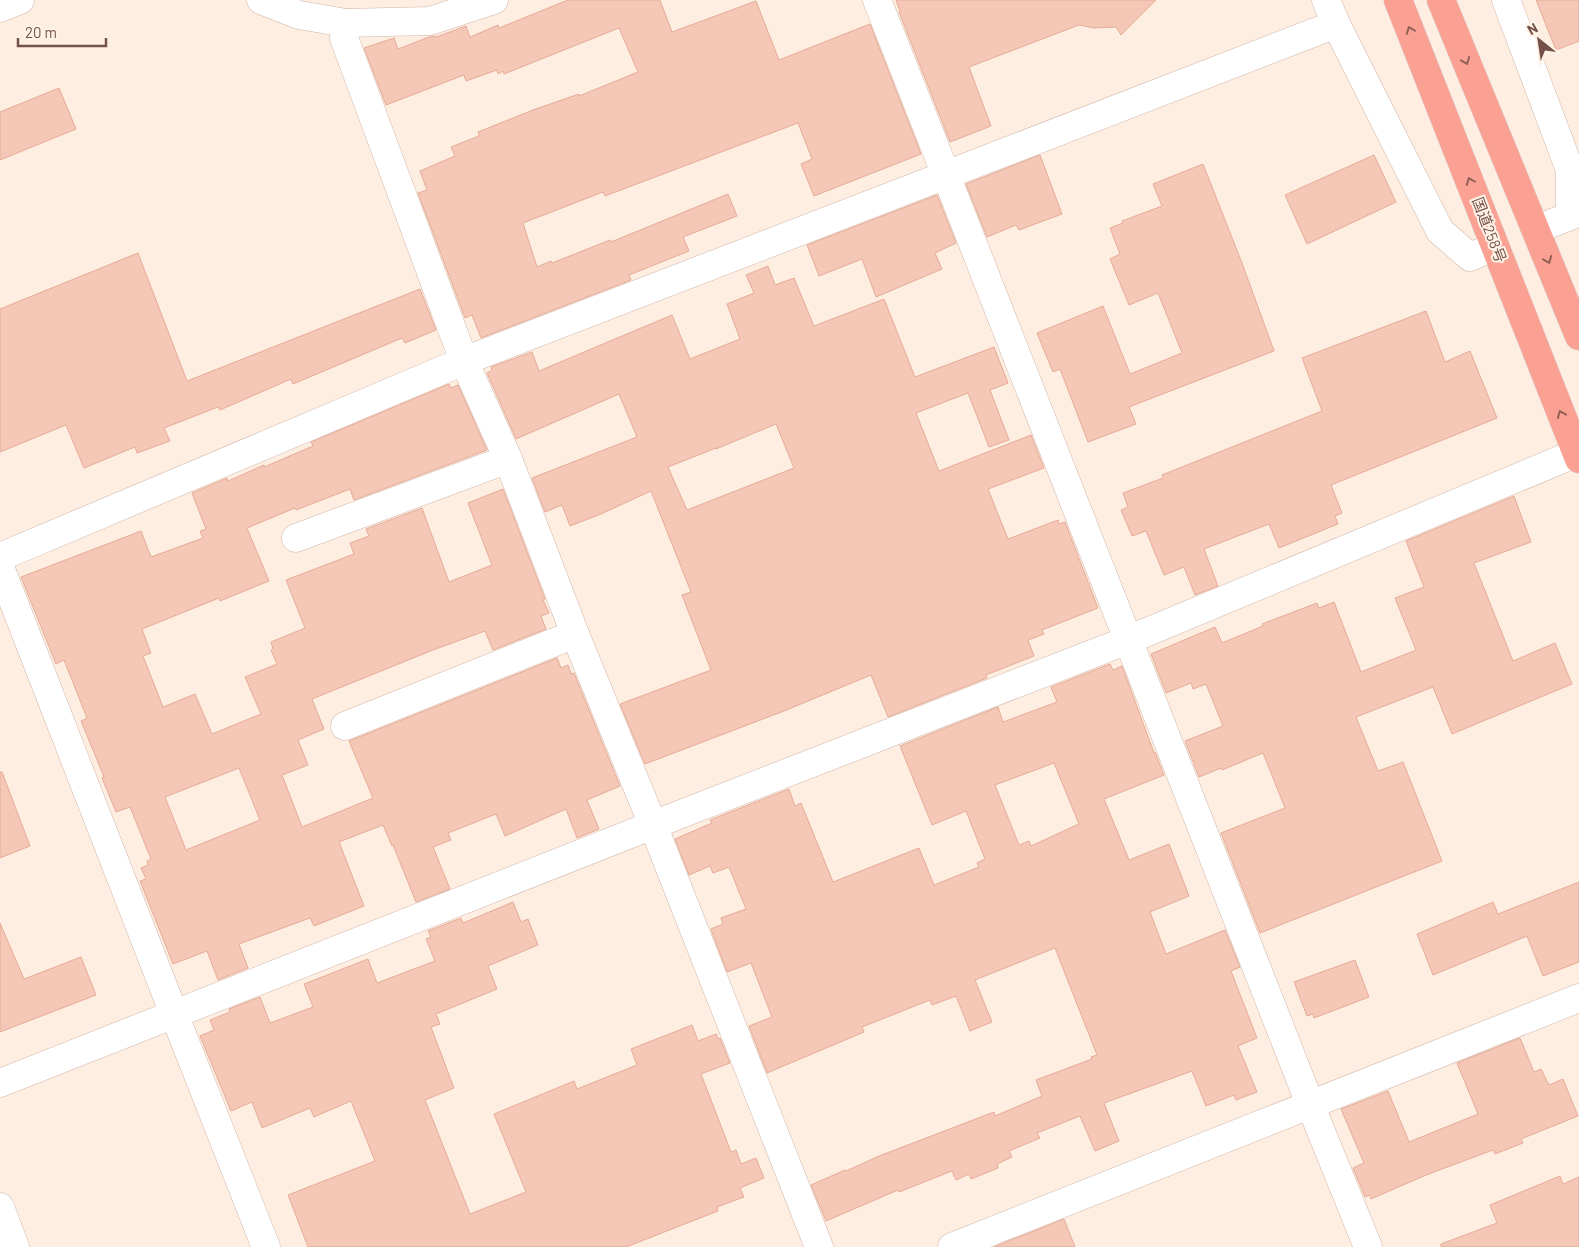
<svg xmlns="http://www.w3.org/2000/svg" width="1579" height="1247" font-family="Barlow,'Noto Sans JP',sans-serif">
<rect width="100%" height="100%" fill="#fdeee1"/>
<!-- building -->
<g fill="#f4c7b7" stroke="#e7ab97" fill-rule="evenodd">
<path d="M568,0H660L672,32L756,1L779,60L870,24L921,154L814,196L801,164L812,159L798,123L605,196L603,192L523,223L537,267L551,261L552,263L610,240L611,242L728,194L737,216L683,237L689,251L629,275L631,280L481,338L472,315L465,318L418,193L427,190L420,171L455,156L451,147L479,136L478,132L533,110L579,94V96L638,72L619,28L504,74L503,71L498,74L497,70L466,81L464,75L386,105L364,48L394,38L398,49L429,37L435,36L436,37L466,26L470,37L498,25L499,28Z"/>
<path d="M896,0H1156L1121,35L1116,27L1094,28L1079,25L969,67L991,126L950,142L899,12L900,11Z"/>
<path d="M1536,0H1579V41L1556,50Z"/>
<path d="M59,88L76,129L0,160V112Z"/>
<path d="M1040,155L1062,214L1019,230L1016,225L987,237L966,184Z"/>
<path d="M1374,155L1396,202L1307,244L1285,195Z"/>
<path d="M1203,164L1242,263L1274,351L1129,407L1136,424L1088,442L1060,369L1053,372L1037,333L1103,306L1130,374L1182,353L1158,293L1129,305L1110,259L1120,254L1110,228L1123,223L1122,221L1162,206L1153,184Z"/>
<path d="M937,195L956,243L935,253L942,269L876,297L862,259L819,276L807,245Z"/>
<path d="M138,253L187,381L420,289L436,330L405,343L402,338L293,384L291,379L220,410L218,407L164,428L170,441L137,453L135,447L84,468L66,425L0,452V309Z"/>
<path d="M768,266L775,285L794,278L814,326L884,299L915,377L994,347L1008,383L990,390L1009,440L989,447L968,393L916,413L939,471L1031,435L1044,468L988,489L1008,539L1058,520L1059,524L1065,522L1098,608L1042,630L1044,634L1028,640L1034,656L986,675L987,678L888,717L871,675L784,711L645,764L620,704L711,670L682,595L691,592L651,491L601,514L570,526L562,505L545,512L532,478L637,437L619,394L516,439L487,373L492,370L491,367L532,352L539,371L672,315L690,359L740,339L727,304L754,293L746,275ZM776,424L794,468L687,510L668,467L716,448V449Z"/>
<path d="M1426,311L1445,362L1470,351L1497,418L1331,485L1342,513L1335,516L1338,524L1279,548L1269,524L1204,549L1218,586L1195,595L1184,567L1164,575L1146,531L1132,536L1121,510L1128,507L1123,493L1163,478L1162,475L1322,411L1302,358Z"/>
<path d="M449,384L451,388L458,385L487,450L354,500L350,489L296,510L295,508L247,528L269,581L220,601L219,598L142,629L151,653L143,656L163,707L195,694L212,734L261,714L245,677L277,664L271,650L273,649L271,642L305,628L286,580L354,554L350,543L369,536L366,529L422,508L449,582L492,565L468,503L503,489L545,599L543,600L549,613L541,616L546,629L493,650L485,631L433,650L312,699L324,729L298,740L308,765L282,775L302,827L373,798L349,741L557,658L561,668L568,665L571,674L574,673L620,786L587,800L599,829L577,838L566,809L505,836L496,814L448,833L451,840L433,847L450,889L416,902L393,845L392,846L383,825L339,842L364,906L314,926L310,918L239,944L248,968L218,980L207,951L173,964L140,881L146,879L141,868L148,865L147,861L151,859L130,807L116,812L102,778L104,777L81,721L87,718L64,660L56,664L21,577L141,531L151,557L203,538L200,531L206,529L192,493L227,478L228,481L264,465V467L313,446L311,442ZM239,768L260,820L186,850L165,797Z"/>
<path d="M1514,496L1531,542L1474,563L1513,661L1555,643L1572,684L1452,734L1433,687L1356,717L1378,771L1403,762L1442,861L1260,933L1221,833L1285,808L1263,753L1222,770L1221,768L1199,777L1185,741L1223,726L1206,684L1193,689L1191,683L1166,693L1151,654L1215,627L1222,643L1263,626L1262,624L1317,603L1319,608L1334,602L1361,672L1416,650L1395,598L1424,587L1406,541Z"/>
<path d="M1110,664L1113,670L1122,666L1154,753L1155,752L1164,775L1104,799L1129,860L1169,844L1189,896L1150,912L1166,954L1225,930L1240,967L1231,971L1257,1038L1238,1046L1257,1092L1236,1100L1234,1095L1206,1106L1192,1071L1104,1103L1119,1141L1095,1151L1080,1116L1037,1133L1040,1138L1009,1151L1012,1157L997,1164L998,1168L971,1179L969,1174L956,1180L952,1171L899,1192L898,1190L826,1221L811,1185L845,1170L846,1171L879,1156L994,1112L995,1116L1042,1096L1036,1080L1092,1059L1091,1057L1097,1055L1055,948L975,980L992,1022L970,1031L956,996L932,1005L930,1000L862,1027L864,1032L767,1073L749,1026L772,1017L751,963L727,972L711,929L723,924L721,918L746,909L729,867L713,873L710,866L689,875L675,839L712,823L710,820L789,789L795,806L801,803L833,882L919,848L934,885L979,867L977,863L985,859L966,811L932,825L900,746L998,707L1003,722L1057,702L1051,687ZM1054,763L1079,824L1031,846L1029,841L1019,845L995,785Z"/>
<path d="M0,772H2L30,846L0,858Z"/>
<path d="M1579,882V962L1543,976L1527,936L1433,975L1417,934L1493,902L1498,914Z"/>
<path d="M513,902L521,922L528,919L538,945L488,966L497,989L436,1014L440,1024L431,1027L454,1088L425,1100L470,1214L526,1192L494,1114L574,1081L577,1089L637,1065L631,1049L692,1025L698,1041L716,1034L718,1039L720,1038L730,1063L701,1074L731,1152L736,1150L741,1164L756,1158L764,1178L740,1188L744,1197L717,1207L718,1211L626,1247H308L288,1195L375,1161L351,1101L314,1117L310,1108L262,1128L252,1102L231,1111L200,1036L214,1030L210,1020L230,1012L229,1009L260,997L270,1023L313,1007L304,984L368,959L377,983L435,961L426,939L431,937L428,931L461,918L463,923Z"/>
<path d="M0,923L24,979L81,957L96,995L0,1032Z"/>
<path d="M1355,960L1369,997L1314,1018L1313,1014L1307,1016L1294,982Z"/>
<path d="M1520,1038L1534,1072L1541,1069L1549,1085L1563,1079L1578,1116L1521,1139L1523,1143L1495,1154L1493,1150L1426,1175L1371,1199L1369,1195L1365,1197L1353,1168L1364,1163L1341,1109L1388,1091L1409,1142L1478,1114L1457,1063Z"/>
<path d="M1560,1176L1563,1184L1579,1177V1247H1441V1244L1497,1223L1490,1205Z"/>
<path d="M1064,1219L1075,1247H994Z"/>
</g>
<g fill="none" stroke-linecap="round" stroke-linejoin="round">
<!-- street casing -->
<g stroke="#d1b6aa" stroke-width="29">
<g id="street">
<path d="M261,0L299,15L346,23L430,21L494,0"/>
<path d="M877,0L946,175L1336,24"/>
<path d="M1326,0L1336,24L1440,231L1470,257L1495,246"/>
<path d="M1506,0L1570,170V216L1535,230"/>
<path d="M0,8L20,0"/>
<path d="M346,23L344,38L464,361L508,459L575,634L653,825L819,1247"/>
<path d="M296,538L508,459"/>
<path d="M0,557L464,361L946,175L1310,1104L1368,1247"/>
<path d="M0,567L174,1014L266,1247"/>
<path d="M345,726L575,634"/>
<path d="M0,1083L653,825L1128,640L1579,452"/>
<path d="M0,1207L15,1247"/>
<path d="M952,1247L1579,998"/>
</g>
</g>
<!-- highway casing -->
<g stroke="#d9cecb" stroke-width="29">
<g id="highway">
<path d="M1398,0L1579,459"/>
<path d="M1441,0L1579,336"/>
</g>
</g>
<!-- street -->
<use href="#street" stroke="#fff" stroke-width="28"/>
<!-- highway -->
<use href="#highway" stroke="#fba194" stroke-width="28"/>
</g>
<!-- one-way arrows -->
<defs><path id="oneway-chevron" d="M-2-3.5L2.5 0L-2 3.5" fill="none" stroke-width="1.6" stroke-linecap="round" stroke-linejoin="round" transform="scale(1.25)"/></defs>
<g stroke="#916156">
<use href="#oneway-chevron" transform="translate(1410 30) rotate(-111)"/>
<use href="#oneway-chevron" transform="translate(1466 61) rotate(68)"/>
<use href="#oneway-chevron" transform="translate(1470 181) rotate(-111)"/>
<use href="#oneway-chevron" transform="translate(1548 260) rotate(68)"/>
<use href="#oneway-chevron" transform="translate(1561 414) rotate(-112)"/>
</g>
<g text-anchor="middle" stroke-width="4" stroke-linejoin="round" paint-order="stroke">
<!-- street labels -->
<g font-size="15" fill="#765147" stroke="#fff3e8">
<text transform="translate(1489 230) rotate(69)" y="5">国道258号</text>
</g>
</g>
<!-- north arrow -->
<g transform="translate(1539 40) rotate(330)" stroke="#fff3e8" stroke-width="4" paint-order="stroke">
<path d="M0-4L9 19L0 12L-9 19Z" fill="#765147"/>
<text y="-8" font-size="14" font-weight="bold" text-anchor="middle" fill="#765147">N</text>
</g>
<!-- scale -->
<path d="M18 38v8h88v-8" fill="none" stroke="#765147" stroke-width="2.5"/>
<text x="25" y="38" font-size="15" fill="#765147" stroke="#fff3e8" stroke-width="4" paint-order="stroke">20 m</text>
</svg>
